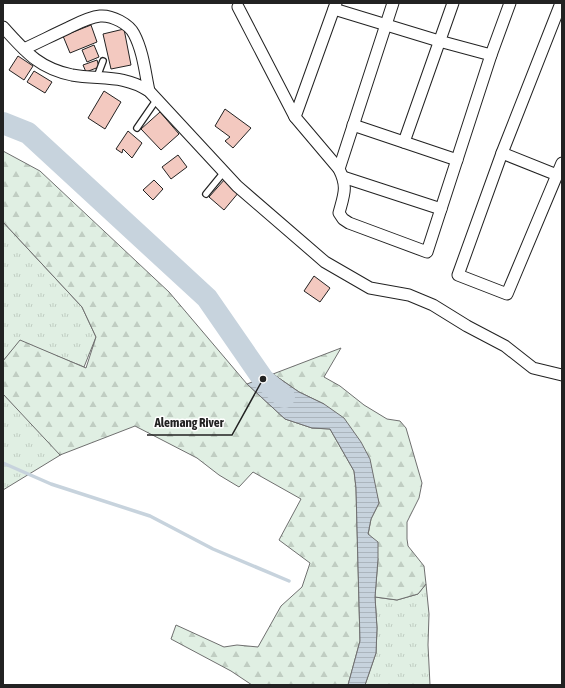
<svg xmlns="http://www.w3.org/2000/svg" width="565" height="688" font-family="'Asap Condensed',sans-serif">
<defs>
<pattern id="grass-tufts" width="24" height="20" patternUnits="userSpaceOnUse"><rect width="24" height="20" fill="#e0efe3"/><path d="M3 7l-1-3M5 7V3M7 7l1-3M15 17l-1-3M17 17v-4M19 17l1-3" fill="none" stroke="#c0cdc2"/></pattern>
<pattern id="forest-firs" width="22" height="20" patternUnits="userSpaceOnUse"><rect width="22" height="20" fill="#e0efe3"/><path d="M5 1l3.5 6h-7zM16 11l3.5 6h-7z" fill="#c0cdc2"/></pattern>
<pattern id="water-rules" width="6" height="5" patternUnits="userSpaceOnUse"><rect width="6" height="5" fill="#c7d3dd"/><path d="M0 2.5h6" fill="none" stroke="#abb5bd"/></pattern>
</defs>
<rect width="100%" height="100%" fill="#fff"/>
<!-- grass -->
<g fill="url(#grass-tufts)" stroke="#6f6f6f">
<path d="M3,222L82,307L96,337L84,367L20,341L3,361Z"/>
<path d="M3,394L62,454L3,490Z"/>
<path d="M426,584L429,614L428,645L430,685H365L376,653L377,628L375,597L397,600L418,594Z"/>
</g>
<!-- forest -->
<g fill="url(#forest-firs)" stroke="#6f6f6f">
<path d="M3,151L40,171L169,292L247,384L285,419L312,428L330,429L354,471L356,488L360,641L348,685H252L231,671L171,639L176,625L224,647L237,645L258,647L281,606L302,587L310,563L279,540L301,499L253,472L239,487L219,475L197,458L135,426L60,455L3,394V361L20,340L86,368L96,337L82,307L3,222Z"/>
<path d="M341,348L324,377L340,386L364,405L387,419L400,421L406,428L422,483L419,498L407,522V539L408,546L424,566L426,584L418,594L397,600L375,597L378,559L368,535L371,519L379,503L374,486L324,404L299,392L273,374Z"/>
</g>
<!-- water -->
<path fill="url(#water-rules)" stroke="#6f6f6f" d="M273,374L299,392L324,404L344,418L361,442L370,459L379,503L371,519L368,534L378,542V559L375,597L377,628L376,653L365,685H348L360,641L356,488L354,471L330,429L312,428L285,419L247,384Z"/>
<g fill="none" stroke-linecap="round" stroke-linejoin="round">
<!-- stream -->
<path stroke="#c7d3dd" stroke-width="3.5" d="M3,463L51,484L150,516L213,549L289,581"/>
<!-- river -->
<path stroke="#c7d3dd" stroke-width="22" d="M3,123L28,133L207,298L263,379L284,397"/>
</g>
<!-- building -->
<g fill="#f3c9c0" stroke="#222">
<path d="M91,25L97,42L70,53L63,36Z"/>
<path d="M124,29L131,65L111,69L103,34Z"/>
<path d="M94,45L99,57L87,62L82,50Z"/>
<path d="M18,56L33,66L24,80L9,70Z"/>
<path d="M97,60L99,67L86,72L83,65Z"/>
<path d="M34,71L52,82L45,93L27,82Z"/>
<path d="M104,91L121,102L105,129L88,118Z"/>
<path d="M225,109L251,128L233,148L225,141L230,137L215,126Z"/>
<path d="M160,112L179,134L161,150L141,129Z"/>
<path d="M128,131L142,143L132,158L123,149L122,153L116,149Z"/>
<path d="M178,155L187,167L171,179L162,167Z"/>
<path d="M225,179L239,192L224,210L209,197Z"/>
<path d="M154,180L163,189L153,200L143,190Z"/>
<path d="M314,276L330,288L320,302L304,291Z"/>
</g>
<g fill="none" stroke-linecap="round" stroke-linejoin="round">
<!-- service casing -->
<g stroke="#222" stroke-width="8">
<g id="service">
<path d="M97,77L103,61"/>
<path d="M137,128L157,99"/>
<path d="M206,194L224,172"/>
</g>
</g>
<!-- minor casing -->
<g stroke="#222" stroke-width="13">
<g id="minor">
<path d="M336,3L295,117L339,169C348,187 344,194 339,213L343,219L349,223L427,252L491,55L510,3"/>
<path d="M561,3L502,153L458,275L507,294L562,163"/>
<path d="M238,7L295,117"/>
<path d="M334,9L439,41L491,55"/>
<path d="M3,27C25,51 38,68 72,75C100,80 123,74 149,91L237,186L325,262L370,288L409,295L433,305L467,326L505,346L533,368L562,375"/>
<path d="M24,49C39,42 53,35 68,28C78,23 89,17 100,16C112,15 129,24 134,34C143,51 145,72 149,91"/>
<path d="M353,125L457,160"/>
<path d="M404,142L453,3"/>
<path d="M502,153L557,175"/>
<path d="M339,169L393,3"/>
<path d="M343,177L441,209"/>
</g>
</g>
<!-- service -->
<use href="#service" stroke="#fff" stroke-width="5.5"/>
<!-- minor -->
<use href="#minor" stroke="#fff" stroke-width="11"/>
</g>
<!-- callouts -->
<path fill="none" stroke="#222" stroke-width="1.5" d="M263 379L232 435H147"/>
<circle fill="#222" stroke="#fff" stroke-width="1.5" cx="263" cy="379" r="4"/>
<g font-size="13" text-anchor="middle" font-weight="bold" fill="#222" stroke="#fff" stroke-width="3" stroke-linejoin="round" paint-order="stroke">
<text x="189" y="427">Alemang River</text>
</g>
<!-- border -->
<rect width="565" height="688" fill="none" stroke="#222222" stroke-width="8"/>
</svg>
